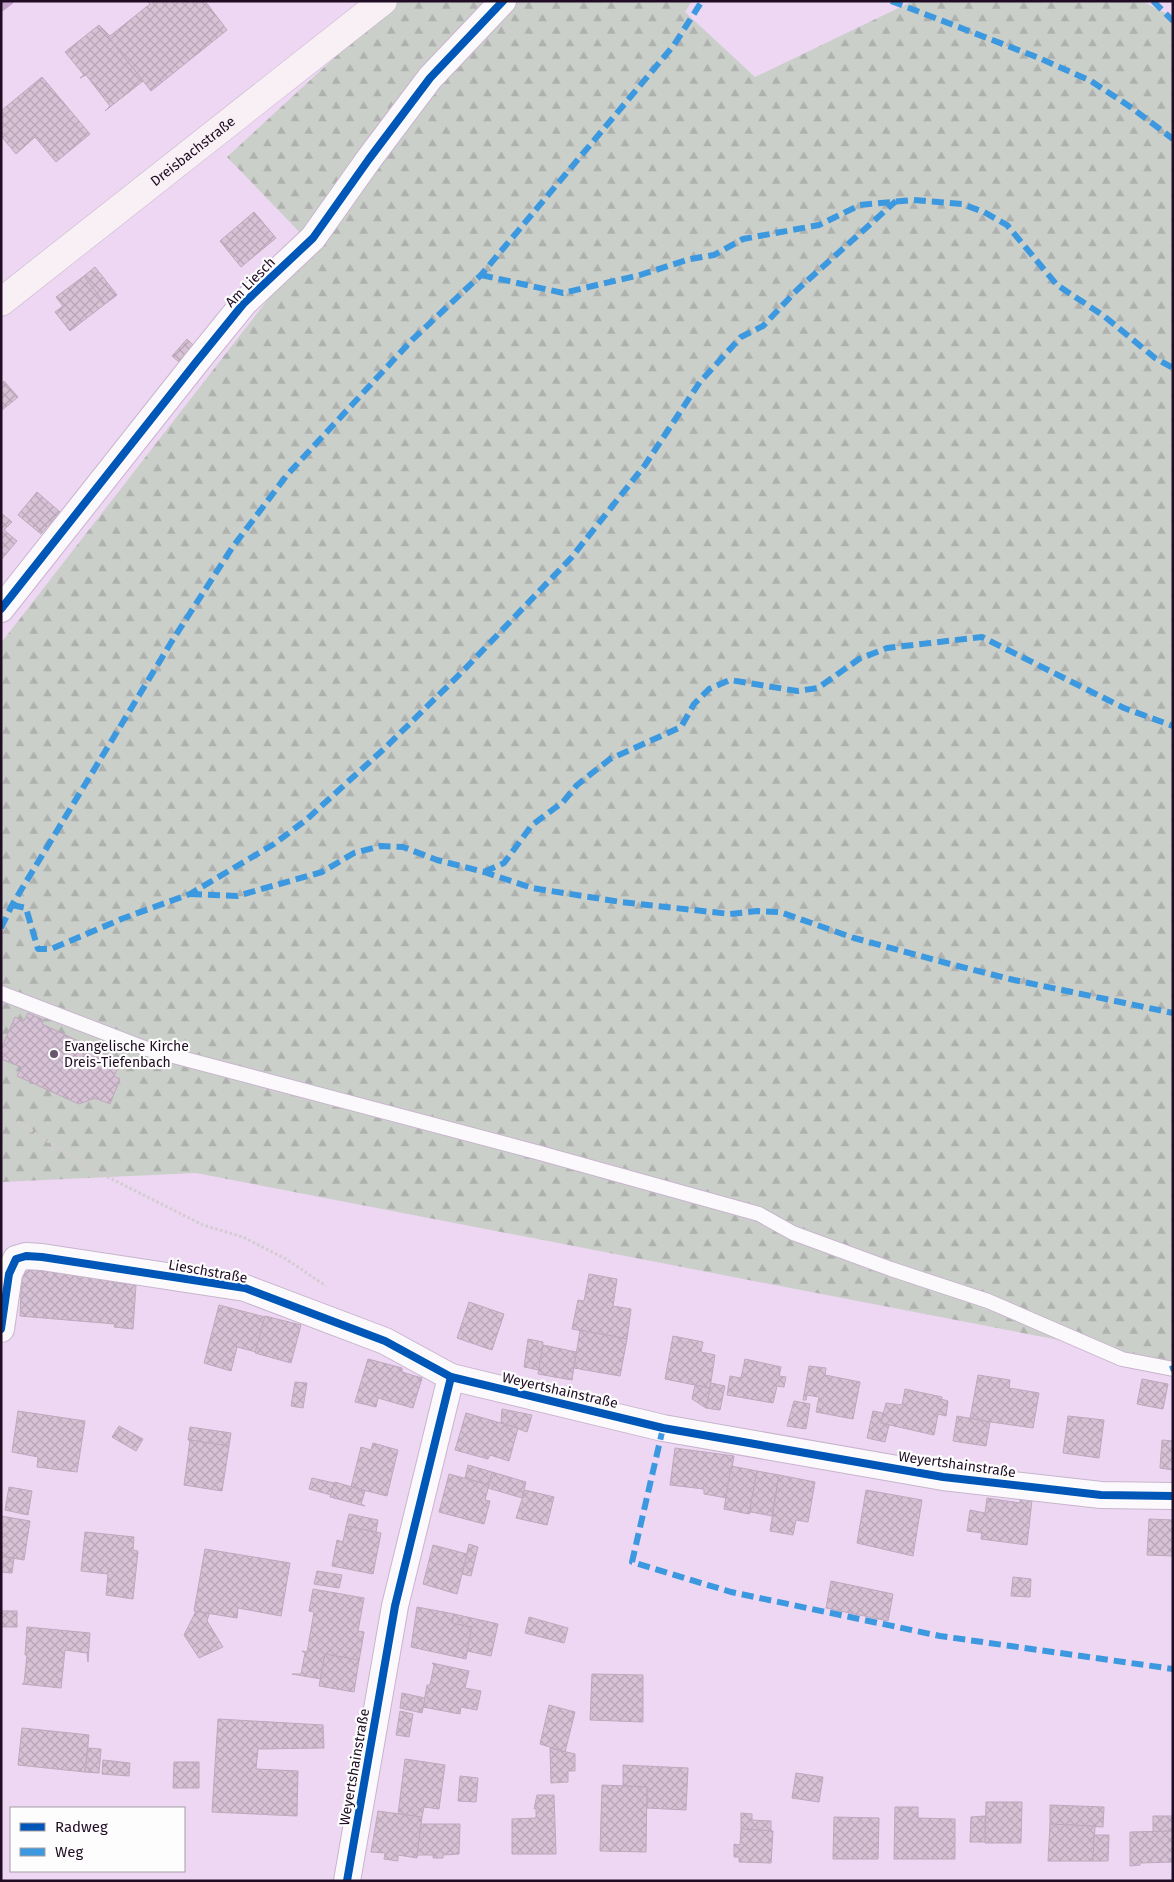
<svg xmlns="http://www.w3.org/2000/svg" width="1174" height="1882" font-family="'Fira Sans',sans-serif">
<defs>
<pattern id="forest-firs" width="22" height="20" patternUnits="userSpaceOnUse" patternTransform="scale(1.25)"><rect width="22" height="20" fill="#cbcfca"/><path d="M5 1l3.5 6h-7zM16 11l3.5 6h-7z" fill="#aeb1ad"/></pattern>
<pattern id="building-cross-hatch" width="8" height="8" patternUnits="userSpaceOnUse" patternTransform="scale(1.25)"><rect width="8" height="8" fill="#d6c1d5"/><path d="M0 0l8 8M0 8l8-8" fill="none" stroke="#b7a5b7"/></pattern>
</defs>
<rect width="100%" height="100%" fill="#edd7f2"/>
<!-- forest -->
<path fill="url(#forest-firs)" d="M396,1H692L685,12L755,77L913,1H1142L1173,17V1362L196,1173L1,1182V643L311,244L227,157Z"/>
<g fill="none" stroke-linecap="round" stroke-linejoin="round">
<!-- stream -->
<path stroke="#c5a3cd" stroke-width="9" d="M1,7L9,1"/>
</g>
<!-- building -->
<g fill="url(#building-cross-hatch)" stroke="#bea8bd">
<path d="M147,1H205L227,30L151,91L99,25L110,36L150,4Z"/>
<path d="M99,25L143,81L105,111L110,106L86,75L80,78L84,75L65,52Z"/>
<path d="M42,77L90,134L56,162L35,137L16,154L1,136V111Z"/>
<path d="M254,212L276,238L241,267L220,241Z"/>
<path d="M95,267L117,295L105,304L84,276Z"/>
<path d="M84,276L105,304L70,331L55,312L63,306L56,297Z"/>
<path d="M187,339L194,346L179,362L172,356Z"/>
<path d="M4,381L18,397L1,411V384Z"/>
<path d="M37,492L60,512L41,534L18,515Z"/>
<path d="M1,513L12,522L4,530L17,541L1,560Z"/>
<path d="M28,1013L44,1020L42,1024L121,1061L114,1076L120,1079L110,1104L95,1098L79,1104L17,1076L21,1067L1,1059V1049L15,1017L24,1021Z"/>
<path d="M22,1269L119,1277L118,1283L136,1285L133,1329L114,1327L115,1324L20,1316Z"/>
<path d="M589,1274L617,1279L613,1306L631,1309L627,1339L572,1329L578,1300L584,1301Z"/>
<path d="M469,1302L504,1314L492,1350L457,1338Z"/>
<path d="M219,1305L265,1317L256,1352L237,1347L231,1371L204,1363Z"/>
<path d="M265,1316L301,1325L291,1363L255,1353Z"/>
<path d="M580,1330L627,1339L620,1376L574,1368Z"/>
<path d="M673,1336L703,1342L701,1352L715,1355L710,1388L665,1379Z"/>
<path d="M528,1339L543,1342L539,1370L524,1367Z"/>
<path d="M543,1345L576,1352L572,1380L538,1374Z"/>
<path d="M368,1359L402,1368V1372L422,1378L413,1408L378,1398L376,1407L355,1402Z"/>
<path d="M745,1359L781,1367L779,1376L786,1377L784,1387L777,1386L773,1403L727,1395L730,1376L741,1378Z"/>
<path d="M809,1366L826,1368L825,1375L860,1382L853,1419L816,1412L819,1397L807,1395L806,1400H803Z"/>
<path d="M978,1375L1010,1380L1009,1388L1039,1393L1033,1428L970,1419Z"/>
<path d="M1142,1379L1168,1384L1163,1409L1137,1404Z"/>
<path d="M295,1382L307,1383L303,1408L291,1406Z"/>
<path d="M711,1383L725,1386L720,1410L706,1408Z"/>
<path d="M695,1385L710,1388L706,1408L692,1399Z"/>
<path d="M905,1389L942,1397L941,1399L948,1401L946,1416L938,1414L934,1435L881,1423L886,1403L902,1405Z"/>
<path d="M794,1401L810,1404L806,1429L787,1426Z"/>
<path d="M502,1409L532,1415L527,1432L501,1423Z"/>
<path d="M18,1411L85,1421L77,1472L37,1467L38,1457L12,1452Z"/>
<path d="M873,1411L883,1413L881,1423L889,1425L885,1442L867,1438Z"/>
<path d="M466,1413L518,1428L509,1461L490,1455L488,1459L455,1450Z"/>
<path d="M957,1416L990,1422L986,1446L953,1441Z"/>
<path d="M1068,1416L1104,1420L1099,1458L1063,1453Z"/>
<path d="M119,1426L143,1439L136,1451L112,1437Z"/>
<path d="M190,1427L231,1433L229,1446L188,1440Z"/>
<path d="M190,1440L229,1446L222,1491L184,1485Z"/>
<path d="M1162,1440L1173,1441V1470L1160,1468Z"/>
<path d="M373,1443L398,1450L387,1496L351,1487L361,1447L371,1450Z"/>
<path d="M675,1448L734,1456L727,1498L704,1494V1489L670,1485Z"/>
<path d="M468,1465L492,1472L489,1485L465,1478Z"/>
<path d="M731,1466L757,1471L749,1514L724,1509Z"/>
<path d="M757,1471L779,1475L772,1516L751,1512L749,1514Z"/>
<path d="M492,1472L526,1482L522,1498L488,1488Z"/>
<path d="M449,1474L489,1485L485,1500L490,1501L484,1524L439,1512Z"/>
<path d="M779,1475L815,1482L808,1522L796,1520L793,1535L770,1531Z"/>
<path d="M312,1478L334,1483L331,1495L309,1489Z"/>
<path d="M335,1482L365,1491L361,1504L365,1506L330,1497Z"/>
<path d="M9,1487L32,1491L28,1515L5,1510Z"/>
<path d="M525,1490L554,1497L547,1525L516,1518Z"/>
<path d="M866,1490L922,1500L913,1556L857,1543Z"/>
<path d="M987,1498L1020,1503V1498L1032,1500L1027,1545L981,1539L982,1533L967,1531L970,1510L985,1513Z"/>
<path d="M349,1514L378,1520L376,1532L346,1526Z"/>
<path d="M1,1516L30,1521L24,1560L1,1556Z"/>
<path d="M1149,1519L1173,1520V1556L1147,1555Z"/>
<path d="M346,1526L381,1533L373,1574L332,1566L337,1540L343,1542Z"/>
<path d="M85,1532L134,1537L133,1550L138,1551L133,1599L106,1595L108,1574L81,1571Z"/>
<path d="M469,1544L478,1547L471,1576L462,1574Z"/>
<path d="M433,1545L467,1554L457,1594L423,1584Z"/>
<path d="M205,1549L290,1563L281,1616L238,1608L237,1618L194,1611Z"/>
<path d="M1,1556L14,1558L12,1573L1,1572Z"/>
<path d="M317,1571L342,1575L339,1588L314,1584Z"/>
<path d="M1013,1577L1031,1579L1030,1597L1011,1596Z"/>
<path d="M831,1581L893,1594L888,1621L826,1608Z"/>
<path d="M313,1589L364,1598L358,1631L364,1632L359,1661L325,1654L321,1679L292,1674H301L305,1653L302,1651L307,1652L314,1612L309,1611Z"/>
<path d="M417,1607L454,1614L452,1623L472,1627L466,1659L411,1647Z"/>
<rect x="1" y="1611" width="16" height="16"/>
<path d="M196,1611L209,1614L207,1621L223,1647L199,1658L184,1635Z"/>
<path d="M454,1614L498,1624L491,1656L467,1651L472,1627L452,1623Z"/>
<path d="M529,1617L568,1628L564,1643L525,1633Z"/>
<path d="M27,1627L90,1633L88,1662L87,1653L65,1650L61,1688L22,1684L24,1683L27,1655H25Z"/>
<path d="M325,1654L359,1660L354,1692L319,1686Z"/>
<path d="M432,1663L469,1671L465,1688L481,1691L477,1710L461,1707L460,1714L423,1707L427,1685H430L434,1665Z"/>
<path d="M592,1674L643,1675V1722L590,1720Z"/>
<path d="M402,1693L425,1698L422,1713L400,1708Z"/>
<path d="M549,1705L575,1712L565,1752L540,1744Z"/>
<path d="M400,1711L413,1714L409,1737L396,1735Z"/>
<path d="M218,1719L323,1725L324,1748L258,1749L256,1769L298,1771L297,1816L212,1812Z"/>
<path d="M22,1728L89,1735L85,1772L18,1765Z"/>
<path d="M88,1748L101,1749L99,1773L85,1772Z"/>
<path d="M550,1748L575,1754V1771H568V1782L551,1783Z"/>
<path d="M405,1759L445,1765L439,1809L424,1807L422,1817L398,1814Z"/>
<path d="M103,1760L130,1763L129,1776L102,1774Z"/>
<path d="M174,1762H199V1788H173Z"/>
<path d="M623,1765L688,1768L686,1810L647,1808V1787L623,1786Z"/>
<path d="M796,1773L823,1777L819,1802L792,1798Z"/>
<path d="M460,1776L478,1778L476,1802L458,1801Z"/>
<path d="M602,1785L647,1787L646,1852L600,1851Z"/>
<path d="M537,1795H554L556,1854H512V1819L536,1818V1808L534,1809Z"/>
<path d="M986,1802H1022L1021,1843H985Z"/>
<path d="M1050,1805L1104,1807L1103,1827L1050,1824Z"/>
<path d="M895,1807H918V1818L955,1819V1859H894Z"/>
<path d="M378,1811L422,1817L417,1858L398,1855V1861L384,1859L385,1853L371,1852Z"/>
<path d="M741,1813L752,1814V1820L771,1821V1831L741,1829Z"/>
<path d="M985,1816V1842H970L971,1817Z"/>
<path d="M1153,1816H1173V1831L1153,1832Z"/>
<path d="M834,1817L879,1818L878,1859H833Z"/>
<path d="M421,1824H460L459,1854L443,1855V1858H433V1855H417Z"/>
<path d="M1050,1824L1095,1826L1093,1861H1048Z"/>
<path d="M741,1829L773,1831L771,1863L739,1862V1857H734V1844L740,1845Z"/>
<path d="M1173,1831V1862L1140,1863V1865L1130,1866V1832Z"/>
<path d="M1094,1835H1109L1108,1861H1093Z"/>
</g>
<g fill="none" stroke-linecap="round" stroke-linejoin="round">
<!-- lane casing -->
<g stroke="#c8b5cd" stroke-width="16">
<path id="lane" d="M1,993L147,1049L540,1153L759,1214L793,1233L891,1269L988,1301L1122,1359L1173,1369"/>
</g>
<!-- street casing -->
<g stroke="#c8b5cd" stroke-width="28">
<g id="street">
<path d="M1,609L197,361L244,303L313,238L369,159L430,78L503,1"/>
<path d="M1,1329L9,1274L16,1259L26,1256L42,1257L245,1288L385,1341L451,1377"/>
<path d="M347,1881L395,1606L451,1377L663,1428L943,1477L1101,1495L1173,1496"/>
</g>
</g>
<!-- secondary casing -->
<g stroke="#c8b5cd" stroke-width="29">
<g id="secondary">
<path id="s1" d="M1,302L383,1"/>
</g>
</g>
<!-- path -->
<path stroke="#d3ccd3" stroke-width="3" stroke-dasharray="2.5 2.5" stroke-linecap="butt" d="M1,1111L86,1166L203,1225L243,1237L286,1259L326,1286"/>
<!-- lane -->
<use href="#lane" stroke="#fcf9fd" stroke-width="14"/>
<!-- street -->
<use href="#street" stroke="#fcf9fd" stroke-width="26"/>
<!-- secondary -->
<use href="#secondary" stroke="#f8f0f4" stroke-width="28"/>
<!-- quiet -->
<g stroke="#3c99e0" stroke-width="6" stroke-dasharray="12 6" stroke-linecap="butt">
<path d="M891,1L1039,58L1091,81L1132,108L1173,139"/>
<path d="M1153,1L1173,21"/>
<path d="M481,275L563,293L640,275L690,259L714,255L743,239L819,225L860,205L913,200L962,204L984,212L1007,225L1057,285L1104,316L1155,358L1173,368"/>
<path d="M484,872L504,863L532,825L563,802L577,785L610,759L681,727L694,704L709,689L730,680L797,691L818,688L859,659L887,648L982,637L1124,708L1173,726"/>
<path d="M190,894L237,896L322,872L354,853L381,846L403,847L437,860L484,872L532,888L621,902L730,914L757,911L780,912L854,938L950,964L1014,980L1173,1013"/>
<path d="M12,905L26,908L38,949H51L124,918L190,894L274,844L306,820L385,748L462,672L571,558L645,465L700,382L741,337L763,326L797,290L896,201"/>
<path d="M1,928L12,905L172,641L232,548L287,475L412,340L481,275L674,45L702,1"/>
<path d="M1170,1369L1173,1368"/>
<path d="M663,1428L632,1562L731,1592L940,1636L1173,1669"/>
</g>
<!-- cycleway casing -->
<g stroke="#fdfdfd" stroke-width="11">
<g id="cycleway">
<path d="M1,609L197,361L244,303L313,238L369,159L430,78L503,1"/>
<path d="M1,1329L9,1274L16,1259L26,1256L42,1257L245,1288L385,1341L451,1377"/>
<path d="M347,1881L395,1606L451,1377L663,1428L943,1477L1101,1495L1173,1496"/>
</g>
</g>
<!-- cycleway -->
<use href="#cycleway" stroke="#0057b8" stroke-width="8"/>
</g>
<!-- markers -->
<circle fill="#68546c" stroke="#fdfdfd" stroke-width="2" cx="54" cy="1054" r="5"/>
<g text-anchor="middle" stroke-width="4.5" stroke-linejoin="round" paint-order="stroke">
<!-- street labels -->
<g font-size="14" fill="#200d24" stroke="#fdfdfd">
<text dy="5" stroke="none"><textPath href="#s1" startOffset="244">Dreisbachstraße</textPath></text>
<text transform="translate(250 282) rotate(-45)" y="5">Am Liesch</text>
<text transform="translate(208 1271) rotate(10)" y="5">Lieschstraße</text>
<text transform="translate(560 1390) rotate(13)" y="5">Weyertshainstraße</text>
<text transform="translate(957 1464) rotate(8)" y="5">Weyertshainstraße</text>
<text transform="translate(354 1767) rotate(-80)" y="5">Weyertshainstraße</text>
</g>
<!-- poi labels -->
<g font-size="14" fill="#200d24" stroke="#fdfdfd" text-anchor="start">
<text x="64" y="1051">Evangelische Kirche<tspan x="64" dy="16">Dreis-Tiefenbach</tspan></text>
</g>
</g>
<!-- border -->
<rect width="1174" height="1882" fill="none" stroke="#200d24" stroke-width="5"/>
<!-- legend -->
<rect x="10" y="1807" width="175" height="65" fill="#fdfdfd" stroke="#a59da6"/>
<rect x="20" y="1823" width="25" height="8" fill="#0057b8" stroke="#a59da6"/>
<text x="55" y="1832" font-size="15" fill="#200d24">Radweg</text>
<rect x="20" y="1848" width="25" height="8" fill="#3c99e0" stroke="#a59da6"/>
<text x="55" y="1857" font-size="15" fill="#200d24">Weg</text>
</svg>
